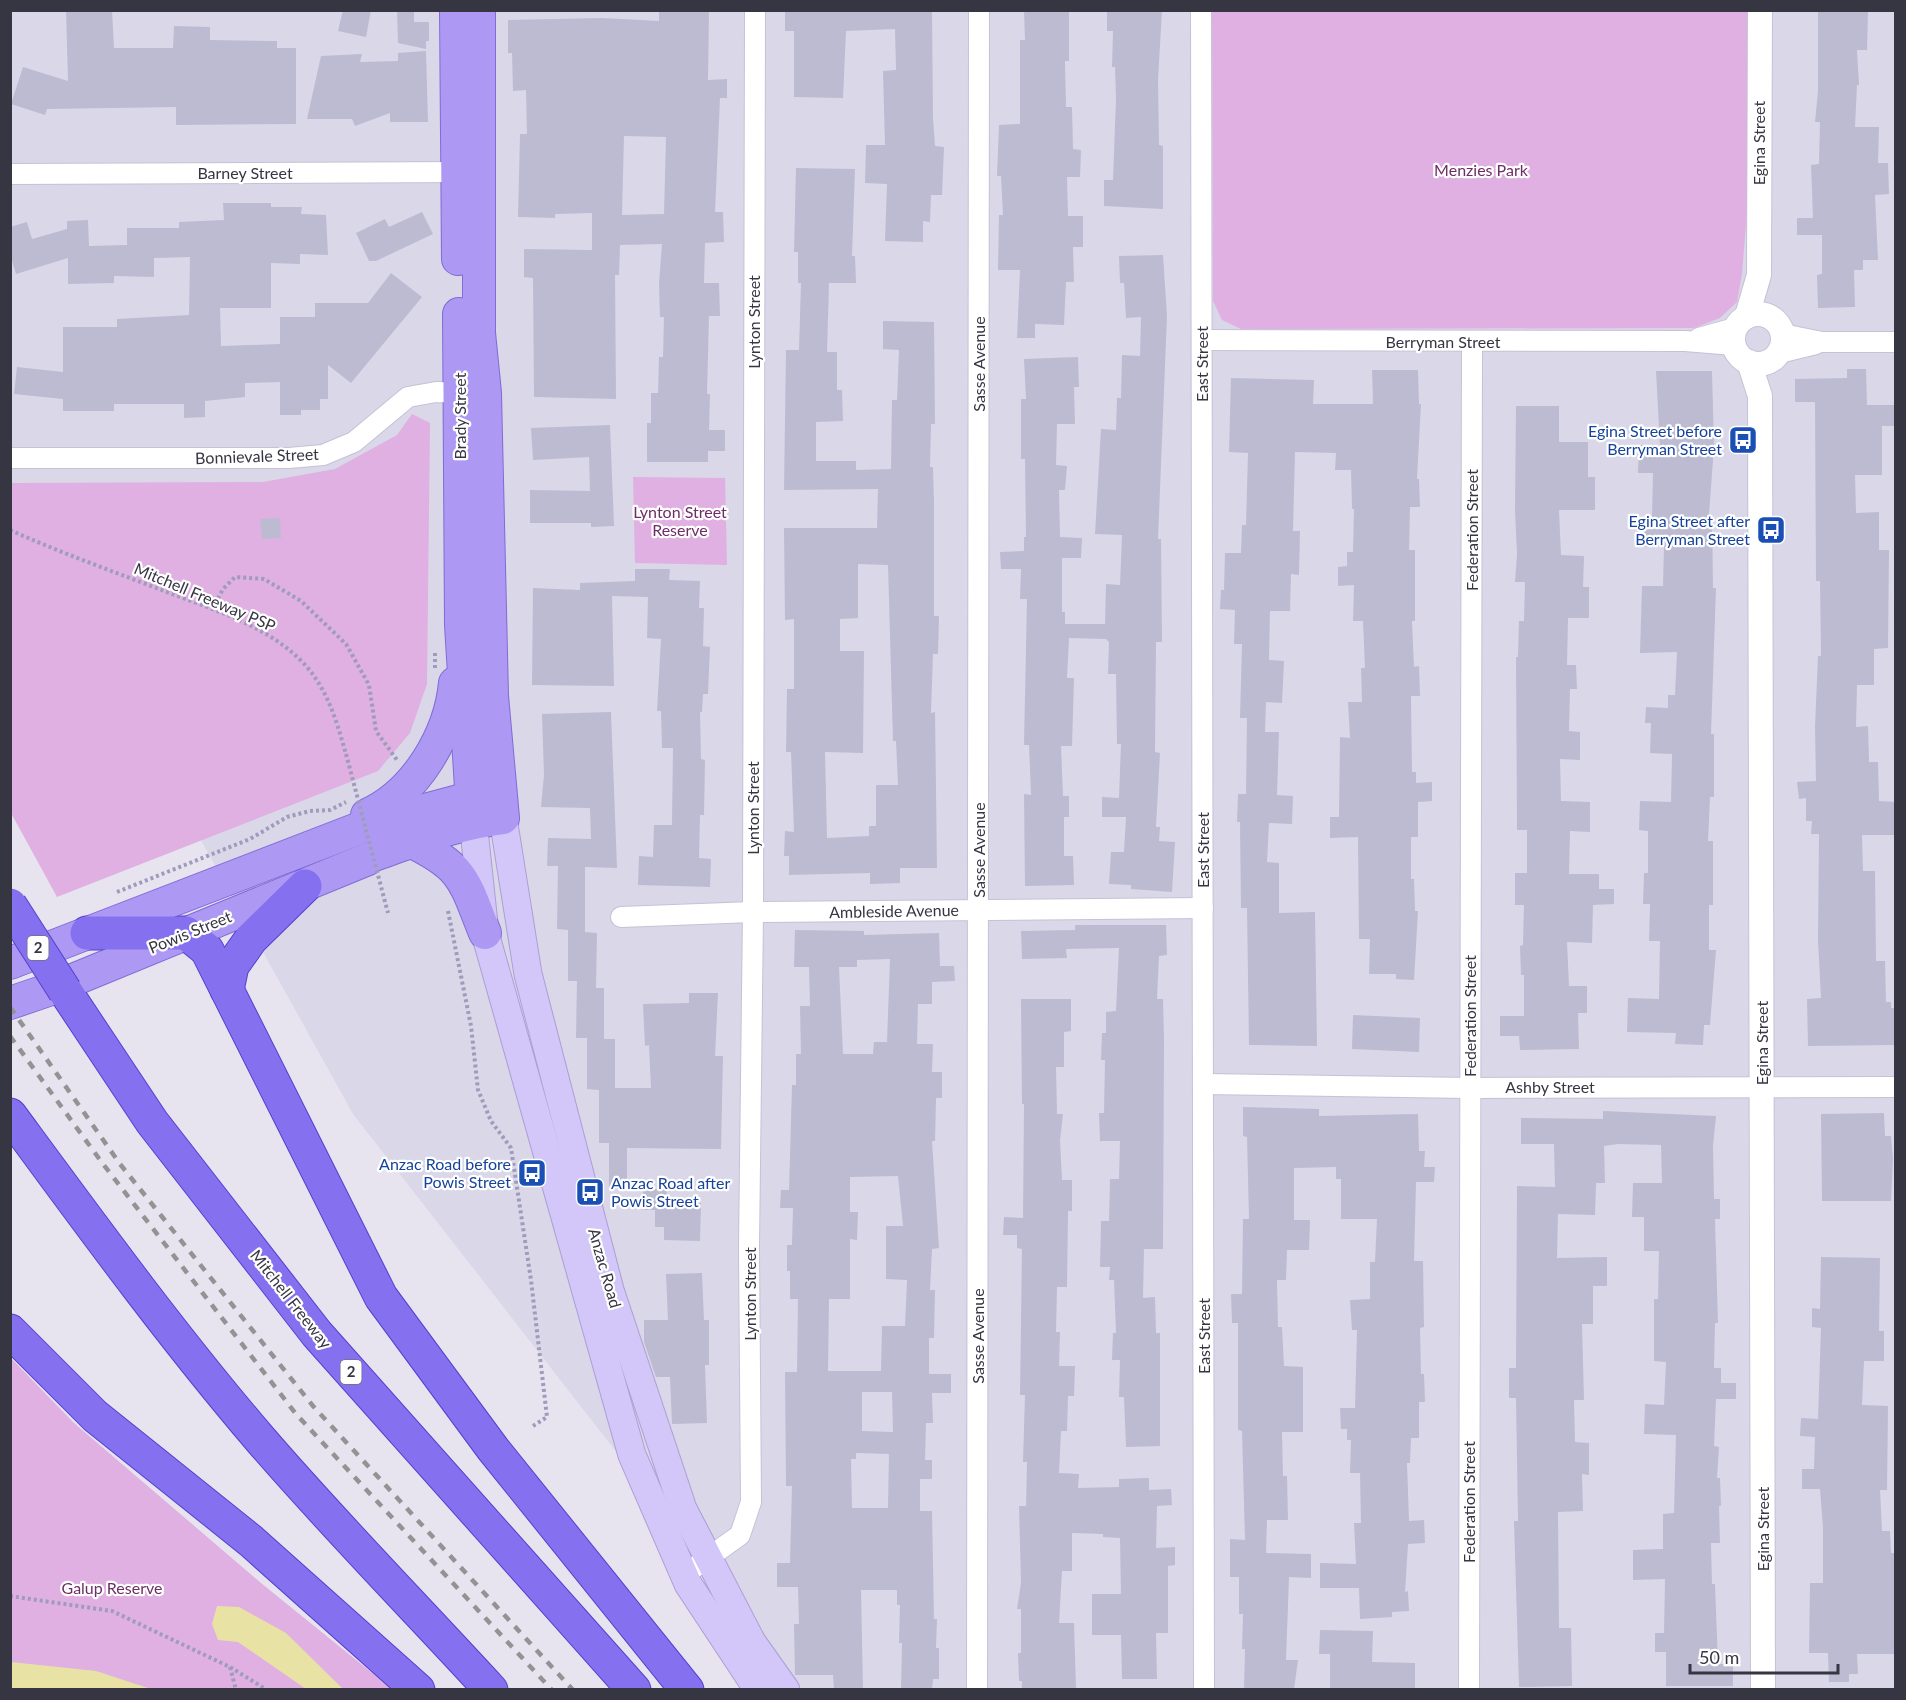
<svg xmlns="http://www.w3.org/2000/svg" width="1906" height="1700" font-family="Lato,sans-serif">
<rect width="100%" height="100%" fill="#e7e4f0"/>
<!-- residential -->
<path fill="#dad7e8" d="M10,11H1895V1689H801L353,1114L11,498Z"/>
<!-- green -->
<g fill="#dfb0e1">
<path d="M1212,11H1749L1750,174L1742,274L1737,302L1720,318L1694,328L1241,329L1222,320L1213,301Z"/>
<path d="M412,414L430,423L427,684L410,733L378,771L57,897L11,813L10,483L263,482L335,469L397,435Z"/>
<path d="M633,477L725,478L727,565L635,563Z"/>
<path d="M10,1357L74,1423L261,1583L392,1689H11Z"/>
</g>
<!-- water -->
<g fill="#e8e2a5">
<path d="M217,1606L239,1607L286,1633L343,1689H306L238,1642L218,1640L212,1624Z"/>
<path d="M11,1662L96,1671L151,1689H11Z"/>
</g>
<!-- building -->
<g fill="#bdbbd1" fill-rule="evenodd">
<path d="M66,10H112L114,48H173L174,26L210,27V40L277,41V48H296V124L176,125V107L47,109L45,115L11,104L23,67L68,81Z"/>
<path d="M343,10H371L366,37L338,31Z"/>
<path d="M397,10H414V22H429V41H426V49L398,43Z"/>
<path d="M785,10H932L933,118L935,146L944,147L942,195H931L930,222L923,221V242L885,241L887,184L865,183L866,145H885L883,71L896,70L895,29L846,31L843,98L794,97V31H785Z"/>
<path d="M1024,10H1069V61H1065L1066,107H1072L1073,149L1081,150L1080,177H1067L1068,216H1083V247H1073L1074,282H1066L1064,325L1035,324V338H1017L1020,270H998L999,215H1003L1001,176H997L999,125L1020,124V40H1025Z"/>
<path d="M1107,10H1162L1158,80L1159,145L1163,146V209L1104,206V180H1113L1116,98L1115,67H1112L1113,31H1107Z"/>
<path d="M1818,10H1868L1867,50H1857L1859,85H1857L1855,127H1879L1878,163H1888L1889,194L1875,195L1878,260H1863V270H1854L1855,307L1818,308L1817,275L1822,274V235H1797V218H1813L1811,165L1819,164L1820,122H1815L1818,91Z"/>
<path d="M659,11L709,12L708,80L727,79V98H720L715,212H723L724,242L705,243L704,283H719L720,316H709L707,394H710L709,430H725V451H708V462H647V423H651V393H658L659,357H663L664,317H660L659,284L662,244L620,245L619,275H615L616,399L534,397L533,278L524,277V249L592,250V213L555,214V218L518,217L520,134H527L526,90L513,91L512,53H508V20L602,18L659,21ZM624,136L666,137L664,214L622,215Z"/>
<path d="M426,51L428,122H390V113L355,126L352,119H307L321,56L362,54L360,62L398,61V53Z"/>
<path d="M796,168L855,169L852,256H855L856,283H829L827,352H837V390H842L843,421L816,422V461H856V470L891,469L892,400H897L899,350L883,349V321L934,322L935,424H931L930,467H933L934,504V616H939L938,654H933L931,713L935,712L937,868H900V883L870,884V873L789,875V856H784L785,831L794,832L791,752H786L787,689H794V619L785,620L784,528H877L878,489L784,490L786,350H799L801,283H798V252H794ZM858,564L888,565L893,741H896L898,785H876V826H869V836L827,838L825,752L863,753L864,651H840V619L858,618Z"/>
<path d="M223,203H271V207H302L301,214L326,215L328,255L300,254V264L271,263V308H220L221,346L280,344V317H315V303H368L391,273L422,297L351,383L328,365V399H320V410H301V415H280V382L245,383V397L205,401V417L184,418V404H114V411H63V399L14,394L17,367L63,372V327H117V319L189,315L190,257L154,258V277L114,276V283L68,284V258L16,274L10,254V227L27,222L32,239L67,229V221L88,220L89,246L127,245V228H179V222L224,220Z"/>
<path d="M422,212L433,234L376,261H369L356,233L385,219L389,227Z"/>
<path d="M1163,255L1167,316L1158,539H1161L1162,642H1156L1155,752L1160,753L1156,827H1160L1159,841L1175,842L1172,892L1131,889V885L1109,884L1111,852H1124L1126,817H1102V797L1119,798L1121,744H1117L1116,674H1108L1109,642L1106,639L1069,638L1067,678H1074L1072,746H1061L1063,796H1069V817H1064V856H1073L1074,885L1025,886L1024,794L1031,795L1029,745H1024L1027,599H1020L1021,569H1001L1000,552L1024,551V537H1026L1025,459H1021V399H1026L1024,359L1078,357L1079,387H1074L1075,424H1057L1056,465L1067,466L1065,490H1059L1060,537L1082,538L1081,558H1062V612H1065V624H1105L1106,584L1120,585L1122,535L1095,534L1101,429L1116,430L1117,398H1121L1122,355L1140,356L1141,317L1126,318L1124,283H1120L1119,256Z"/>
<path d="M1847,369H1866L1867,405H1896V426H1882V475H1855L1856,513L1879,512V550H1889L1888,648L1874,649V685H1857L1856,727L1868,726L1869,762H1878L1879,801L1896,802V835H1862L1863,871H1875L1876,961H1885L1886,1002H1891V1008H1896V1045L1808,1046L1807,999L1821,998L1818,940L1819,834H1811L1812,821H1806V798L1799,799L1797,782L1816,781L1815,727L1818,656H1821L1820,581H1816L1815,402H1795V379L1847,378Z"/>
<path d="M1372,370H1418L1419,404H1421L1417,479H1419L1420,507H1410L1409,550H1415V621H1412L1414,667L1419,666L1420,696H1411L1412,772H1416V783L1432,782V801L1418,802V837H1411V879H1414L1415,911H1418L1414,980L1396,979V974H1369L1370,939H1359L1358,837L1330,838V817H1339L1340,737L1350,738L1348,702H1362L1361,668H1365L1363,621H1353L1354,585L1338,586V567L1347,566V552H1353L1354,509H1352L1351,470H1335L1336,453L1295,452L1293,531H1300L1299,575L1291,574L1290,611H1270L1269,660L1284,661L1282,703L1266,702L1265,732H1279L1277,795L1293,796L1292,824L1269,823L1267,862L1279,863V913L1315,912L1317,1046L1249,1045L1247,908H1241L1240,822H1237L1238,794H1246L1247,718H1240L1242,644H1234L1235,610L1220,609L1221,590H1224L1225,553H1241L1242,525H1246L1248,453L1229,452L1231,378L1314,380L1313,404H1373Z"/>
<path d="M1656,371H1712L1714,447L1709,514H1712L1713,588H1716L1711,734H1714V797H1710L1708,841H1713V905H1709V950H1716L1710,1025H1704L1703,1045L1675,1044L1676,1033L1627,1032L1628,998L1659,999L1660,941H1649L1650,904H1643L1644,873H1648V831L1639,830L1640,801L1671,802L1672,754L1650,753L1651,723H1645L1646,707L1668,708V695H1675L1677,652L1640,653L1642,586H1663L1664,546L1645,547L1644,519L1652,518L1653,473H1638L1639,445L1660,446Z"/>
<path d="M1516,406H1559V442H1588V477H1595V510H1559L1561,555L1584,556L1583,587H1589V618H1568L1567,665H1576L1577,689H1570L1569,731L1580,732V760L1560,759L1561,801L1590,802V832L1570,831L1569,874H1599V889H1614V904L1593,905L1592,943L1567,942L1569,986H1587V1013H1578L1579,1049L1520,1050L1519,1036H1500V1016H1524V975H1521L1520,946L1523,945L1524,905H1515V873H1527V830H1517L1516,657H1518L1519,621H1524L1525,582H1515L1517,554L1515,511Z"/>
<path d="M610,425L614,526L591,527V523H530V490L590,491L589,457L533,460L531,428Z"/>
<path d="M280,518L281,538L262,539L260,519Z"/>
<path d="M635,569H670L669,580L700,581L699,608H704L703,646L710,647L708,694H703L702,712H700L701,759L705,760L704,815H700L699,858L711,859L710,887L638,885L639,856L653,857L654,825H672L673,748H662L661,711H657L661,639L647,638L648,597L612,596L614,686L532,685L533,588L580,590V583L635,581Z"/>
<path d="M611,712L617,868L585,867V932L597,933L596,988H604V1039H615V1088H651L649,1045L645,1046L643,1004L689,1003V993H718L715,1056H723L721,1149L627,1148V1189H609V1143H599V1090L587,1089V1038H576L577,981H568V930L557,929L558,866H547L548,838L591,839L590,808L541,807L544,775L542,714Z"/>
<path d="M1075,925H1166L1167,955L1159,956L1157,999H1163L1164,1040L1163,1249H1144L1143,1298L1155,1297L1156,1333H1160V1446L1126,1447L1124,1397H1119L1120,1360H1112L1113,1333H1116L1114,1280H1109L1110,1267H1100L1101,1221H1109L1110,1179H1119L1120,1141H1100L1099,1113H1104L1105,1060H1101L1102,1033H1106V1012L1116,1011L1119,948L1066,949L1067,958L1022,959L1021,931L1075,930Z"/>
<path d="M795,930L864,931V935L939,933L940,966H954L955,981L932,982V1004H918L917,1044H933L932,1072H942V1098H936L935,1141H932L939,1248L932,1249L930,1290H935L934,1338H929V1374H951V1393H932L933,1423H926L925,1460H932V1479H920V1511H932L934,1619H937L936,1648H939V1679H933L932,1689H901L902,1643H899L900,1605H897V1590H861L863,1689H834L833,1675H795L794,1624H799L798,1587H777V1563H790L792,1486H786L785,1372H797L798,1299H790V1271H787V1245H792L793,1208H780L781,1190H789L792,1085H796V1054H801L800,1006H810L809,967H794ZM890,959L887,1042H874L873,1054H843L839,967H857V960ZM898,1176L903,1226H886V1279L907,1280L905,1326H882L881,1371H828L829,1299H850V1239L857,1240L858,1212H850V1177ZM862,1392H892L893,1432L862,1431ZM856,1453L889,1454L888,1508H852L851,1459H856Z"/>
<path d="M1021,999H1071V1031L1064,1032V1067H1056L1057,1114H1063L1060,1140L1062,1180H1072V1211H1068L1067,1287H1057L1056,1332H1060L1059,1366H1075L1074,1396H1068L1067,1431H1061L1059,1473L1079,1474L1078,1488L1119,1487V1479L1149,1478V1490L1171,1489L1172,1505L1157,1506L1156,1548L1175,1547V1565L1168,1566V1633H1156L1157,1679H1122L1121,1635H1092V1594H1121L1120,1538L1103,1537V1534L1072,1533V1571H1062L1059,1623H1074L1076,1689H1022V1681H1019L1018,1653H1021V1609H1017L1021,1583L1019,1506H1026L1027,1462H1023L1025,1395H1020L1022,1249L1017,1248V1235H1003L1004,1217L1023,1218L1024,1104H1022Z"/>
<path d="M1353,1015L1420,1018L1419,1052L1352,1049Z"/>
<path d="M1243,1107L1319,1109V1116L1418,1114L1419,1151H1425L1424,1167H1435L1434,1182H1416L1414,1261H1423L1424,1327L1420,1328L1421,1374H1424L1425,1402H1419V1438H1411L1410,1463H1407L1409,1521L1424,1520L1425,1543L1408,1544L1405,1592L1408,1591L1409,1611L1392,1612V1617L1360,1619L1359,1588H1320V1563L1356,1564L1354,1523H1361L1360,1473H1350L1351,1440H1347V1429H1341L1340,1408H1355L1357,1330H1352L1350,1300L1370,1299V1262H1375L1377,1219H1341V1179H1336V1167L1294,1168V1220H1310L1309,1250H1287L1286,1280H1277L1278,1327H1282L1284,1366L1303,1367V1432H1282L1283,1476H1287L1288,1520H1267L1266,1553L1311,1554V1578L1289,1577L1286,1660H1298L1294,1689H1244L1245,1649H1242L1243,1614H1239V1577H1230V1539L1245,1540L1242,1431L1238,1430V1323H1232L1231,1294H1242L1243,1219H1249L1247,1137L1243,1136Z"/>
<path d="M1603,1111L1716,1116L1713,1146L1714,1199H1720V1219H1715L1718,1323H1715L1714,1368H1721V1383H1736V1399H1716L1714,1446L1719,1447L1717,1478H1720L1721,1506H1719L1720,1543H1711L1712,1584H1715L1718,1664H1733V1686H1666V1652H1655V1633H1664L1665,1579L1633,1580V1550L1663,1549V1514L1674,1513L1676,1435L1644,1434L1645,1404L1664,1405L1666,1362L1654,1361V1299H1658L1659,1251H1644V1217H1632L1633,1183H1662L1661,1145L1618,1144L1604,1146L1605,1183H1596L1595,1215L1558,1214L1557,1258L1607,1257V1286H1593V1324H1582L1584,1400H1574L1575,1442L1589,1443V1475L1582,1474L1583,1511L1558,1512L1559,1628H1571L1572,1686L1519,1687L1514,1521H1518L1516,1398H1509V1368H1516L1517,1186L1555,1187L1554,1144H1521V1118L1603,1119Z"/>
<path d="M1884,1113L1885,1136H1891L1893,1159L1891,1201H1822L1821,1114Z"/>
<path d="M643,1189H667L666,1202L701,1203L700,1241L664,1240V1227H655V1210H642Z"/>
<path d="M1821,1257L1880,1258L1879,1331H1884V1361H1864L1862,1405L1888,1406L1887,1490H1880L1882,1531H1890L1891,1553H1896V1654H1857L1858,1674H1849V1682H1829L1828,1653H1809L1810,1583H1823V1527L1820,1489H1802V1469H1814L1815,1437L1800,1436L1801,1418L1818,1419L1821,1328L1812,1327V1308L1820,1309Z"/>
<path d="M702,1273L704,1320H709V1365H705L707,1423L672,1424L670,1377H656L644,1342V1320H668L666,1274Z"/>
<path d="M1320,1630L1373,1631L1372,1662L1415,1663V1689H1330V1654H1319Z"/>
</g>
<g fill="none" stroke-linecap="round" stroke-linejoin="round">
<!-- minor casing -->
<g stroke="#c5c2d6" stroke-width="22">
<g id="minor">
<path d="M1201,10L1204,1690"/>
<path d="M10,174L467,172"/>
<path d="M1782,334L1822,342H1896"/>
<path d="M1699,338L1735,328"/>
<path d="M1202,340L1685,341L1734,345"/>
<path d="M1779,353L1816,344"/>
<path d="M10,458H289L323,455L354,442L408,397L436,392L469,393"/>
<path d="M621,917L753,912L1203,908"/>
<path d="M1204,1084L1470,1088L1896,1087"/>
<path d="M684,1575L740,1535L751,1502L749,1247L753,912L755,10"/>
<path d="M977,1690L979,10"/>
<path d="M1469,1690L1472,342"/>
</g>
</g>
<!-- tertiary casing -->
<g stroke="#c5c2d6" stroke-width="26">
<g id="tertiary">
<circle cx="1758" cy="339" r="25"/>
<path d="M1747,316L1759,275L1760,10"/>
<path d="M1749,362L1760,396L1763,1690"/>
</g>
</g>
<!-- secondary casing -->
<g stroke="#ac9ed5" stroke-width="29">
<g id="secondary">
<path d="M503,818L528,974L610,1290L683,1509L752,1642L786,1690"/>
<path d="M473,821L485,933L632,1455L688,1584L758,1690"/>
</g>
</g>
<!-- primary casing -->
<g stroke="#806bd7" stroke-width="34">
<g id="primary">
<path d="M456,10L458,259"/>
<path d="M459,314L461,625L473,821"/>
<path d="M367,815C416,793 450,735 455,683"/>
<path d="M369,825L470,798L490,796"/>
<path d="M412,842C465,868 464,881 485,933"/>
<path d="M377,854C419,839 458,823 503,818L492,696L485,393L479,333V10"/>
<path d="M10,963L360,828"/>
<path d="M10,1003L51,989L368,859"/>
</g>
</g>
<!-- motorway casing -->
<g stroke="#5341ce" stroke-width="35">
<g id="motorway">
<path d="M87,933H186L207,950L381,1297L493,1449L687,1690"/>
<path d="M227,990L232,966L251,939L305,886"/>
<path d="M65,991L152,1122L317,1334L634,1690"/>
<path d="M10,1115C91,1225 171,1335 260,1439C334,1525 414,1606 491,1690"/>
<path d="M10,1331L95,1416L251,1541L418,1690"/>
</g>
</g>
<!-- path -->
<g stroke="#9f9bbb" stroke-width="4" stroke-dasharray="3 3" stroke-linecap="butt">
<path d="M10,530C59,552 109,570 159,589C210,609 270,625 307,667C329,693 337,723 346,754"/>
<path d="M212,609L223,589L235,577L264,579L301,601L346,644L369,685L376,731L397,760"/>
<path d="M435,668V651"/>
<path d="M117,892L250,839L287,817L310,811L330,810L346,802"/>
<path d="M448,911L471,1026L478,1090L491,1121L511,1148L531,1280L547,1417L533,1426"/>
<path d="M10,1596L112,1611L230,1667L267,1690"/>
<path d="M230,1667L236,1690"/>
</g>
<!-- minor -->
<use href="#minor" stroke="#fff" stroke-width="20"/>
<!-- tertiary -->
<use href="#tertiary" stroke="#fff" stroke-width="24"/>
<!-- secondary -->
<use href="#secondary" stroke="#d3c6f9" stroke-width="27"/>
<!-- primary -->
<use href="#primary" stroke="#ad99f4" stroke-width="32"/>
<!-- motorway -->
<use href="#motorway" stroke="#8570f0" stroke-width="33"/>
<!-- rail -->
<g stroke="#939393" stroke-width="4.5" stroke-dasharray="8 8" stroke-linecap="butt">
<path d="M10,1007L120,1164L313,1406L573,1690"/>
<path d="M10,1036L103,1164L296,1414L552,1690"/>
</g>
<!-- motorway-bridge casing -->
<g stroke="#5341ce" stroke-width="35" stroke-linecap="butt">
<path id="motorway-bridge" d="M10,905L65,991"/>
</g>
<!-- path-bridge -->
<path stroke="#9f9bbb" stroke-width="4" stroke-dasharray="3 3" stroke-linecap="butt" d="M346,754L388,913"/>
<!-- motorway-bridge -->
<use href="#motorway-bridge" stroke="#8570f0" stroke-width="33"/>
</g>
<!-- icons -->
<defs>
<g id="bus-square" transform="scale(1.5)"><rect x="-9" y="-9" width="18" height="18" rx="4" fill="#1a4fb4" stroke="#fff"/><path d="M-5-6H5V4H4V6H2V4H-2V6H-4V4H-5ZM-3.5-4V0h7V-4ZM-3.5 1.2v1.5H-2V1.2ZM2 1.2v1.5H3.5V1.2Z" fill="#fff"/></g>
</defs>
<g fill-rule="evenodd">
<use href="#bus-square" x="1743" y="440"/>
<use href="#bus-square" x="1771" y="530"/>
<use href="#bus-square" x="532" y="1173"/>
<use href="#bus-square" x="590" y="1192"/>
</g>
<g text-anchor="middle" stroke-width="4.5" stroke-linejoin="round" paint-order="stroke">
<!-- shield labels -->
<g fill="#fff" stroke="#72727b" stroke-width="1.5">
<rect x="27.5" y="936" width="21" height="24" rx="4.5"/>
<rect x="340.5" y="1360" width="21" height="24" rx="4.5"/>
</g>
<g font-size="15" font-weight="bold" fill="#363542">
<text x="38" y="953">2</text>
<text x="351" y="1377">2</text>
</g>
<!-- street labels -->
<g font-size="16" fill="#363542" stroke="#fff">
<text transform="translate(1759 143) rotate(-90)" y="6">Egina Street</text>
<text x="245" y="179">Barney Street</text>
<text transform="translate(754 322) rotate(-90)" y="6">Lynton Street</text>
<text x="1443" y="348">Berryman Street</text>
<text transform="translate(979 364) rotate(-90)" y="6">Sasse Avenue</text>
<text transform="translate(1202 364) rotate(-90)" y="6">East Street</text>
<text transform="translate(460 416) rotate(-90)" y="6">Brady Street</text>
<text transform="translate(257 456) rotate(-2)" y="6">Bonnievale Street</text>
<text transform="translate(1472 530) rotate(-90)" y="6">Federation Street</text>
<text transform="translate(205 597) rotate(23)" y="6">Mitchell Freeway PSP</text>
<text transform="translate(753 808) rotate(-90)" y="6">Lynton Street</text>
<text transform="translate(979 850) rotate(-90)" y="6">Sasse Avenue</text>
<text transform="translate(1203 850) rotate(-90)" y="6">East Street</text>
<text transform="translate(894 911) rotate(-1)" y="6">Ambleside Avenue</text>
<text transform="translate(190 932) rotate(-22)" y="6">Powis Street</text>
<text transform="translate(1470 1016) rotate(-90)" y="6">Federation Street</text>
<text transform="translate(1762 1043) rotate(-90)" y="6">Egina Street</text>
<text x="1550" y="1093">Ashby Street</text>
<text transform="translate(605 1268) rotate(74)" y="6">Anzac Road</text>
<text transform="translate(750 1294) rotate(-90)" y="6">Lynton Street</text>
<text transform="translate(291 1299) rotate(52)" y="6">Mitchell Freeway</text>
<text transform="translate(978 1336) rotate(-90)" y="6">Sasse Avenue</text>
<text transform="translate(1204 1336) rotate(-90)" y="6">East Street</text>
<text transform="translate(1469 1502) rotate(-90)" y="6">Federation Street</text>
<text transform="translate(1763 1529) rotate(-90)" y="6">Egina Street</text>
</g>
<!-- park labels -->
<g font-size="16" fill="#6d2e66" stroke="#fff">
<text x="1481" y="176">Menzies Park</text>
<text x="680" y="518">Lynton Street<tspan x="680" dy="18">Reserve</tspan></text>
<text x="112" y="1594">Galup Reserve</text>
</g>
<!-- transit labels -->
<g font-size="16" fill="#164399" stroke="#fff" text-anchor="end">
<text x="1722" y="437">Egina Street before<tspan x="1722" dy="18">Berryman Street</tspan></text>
<text x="1750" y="527">Egina Street after<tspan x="1750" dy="18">Berryman Street</tspan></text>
<text x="511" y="1170">Anzac Road before<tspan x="511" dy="18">Powis Street</tspan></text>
<text x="611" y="1189" text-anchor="start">Anzac Road after<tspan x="611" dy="18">Powis Street</tspan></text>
</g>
</g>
<!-- border -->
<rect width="1906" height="1700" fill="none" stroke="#363542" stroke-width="24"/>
<!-- scale -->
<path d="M1690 1664v9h148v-9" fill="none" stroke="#363542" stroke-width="3"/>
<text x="1699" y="1664" font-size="18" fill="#363542" stroke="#ffffff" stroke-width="4.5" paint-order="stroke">50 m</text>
</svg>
